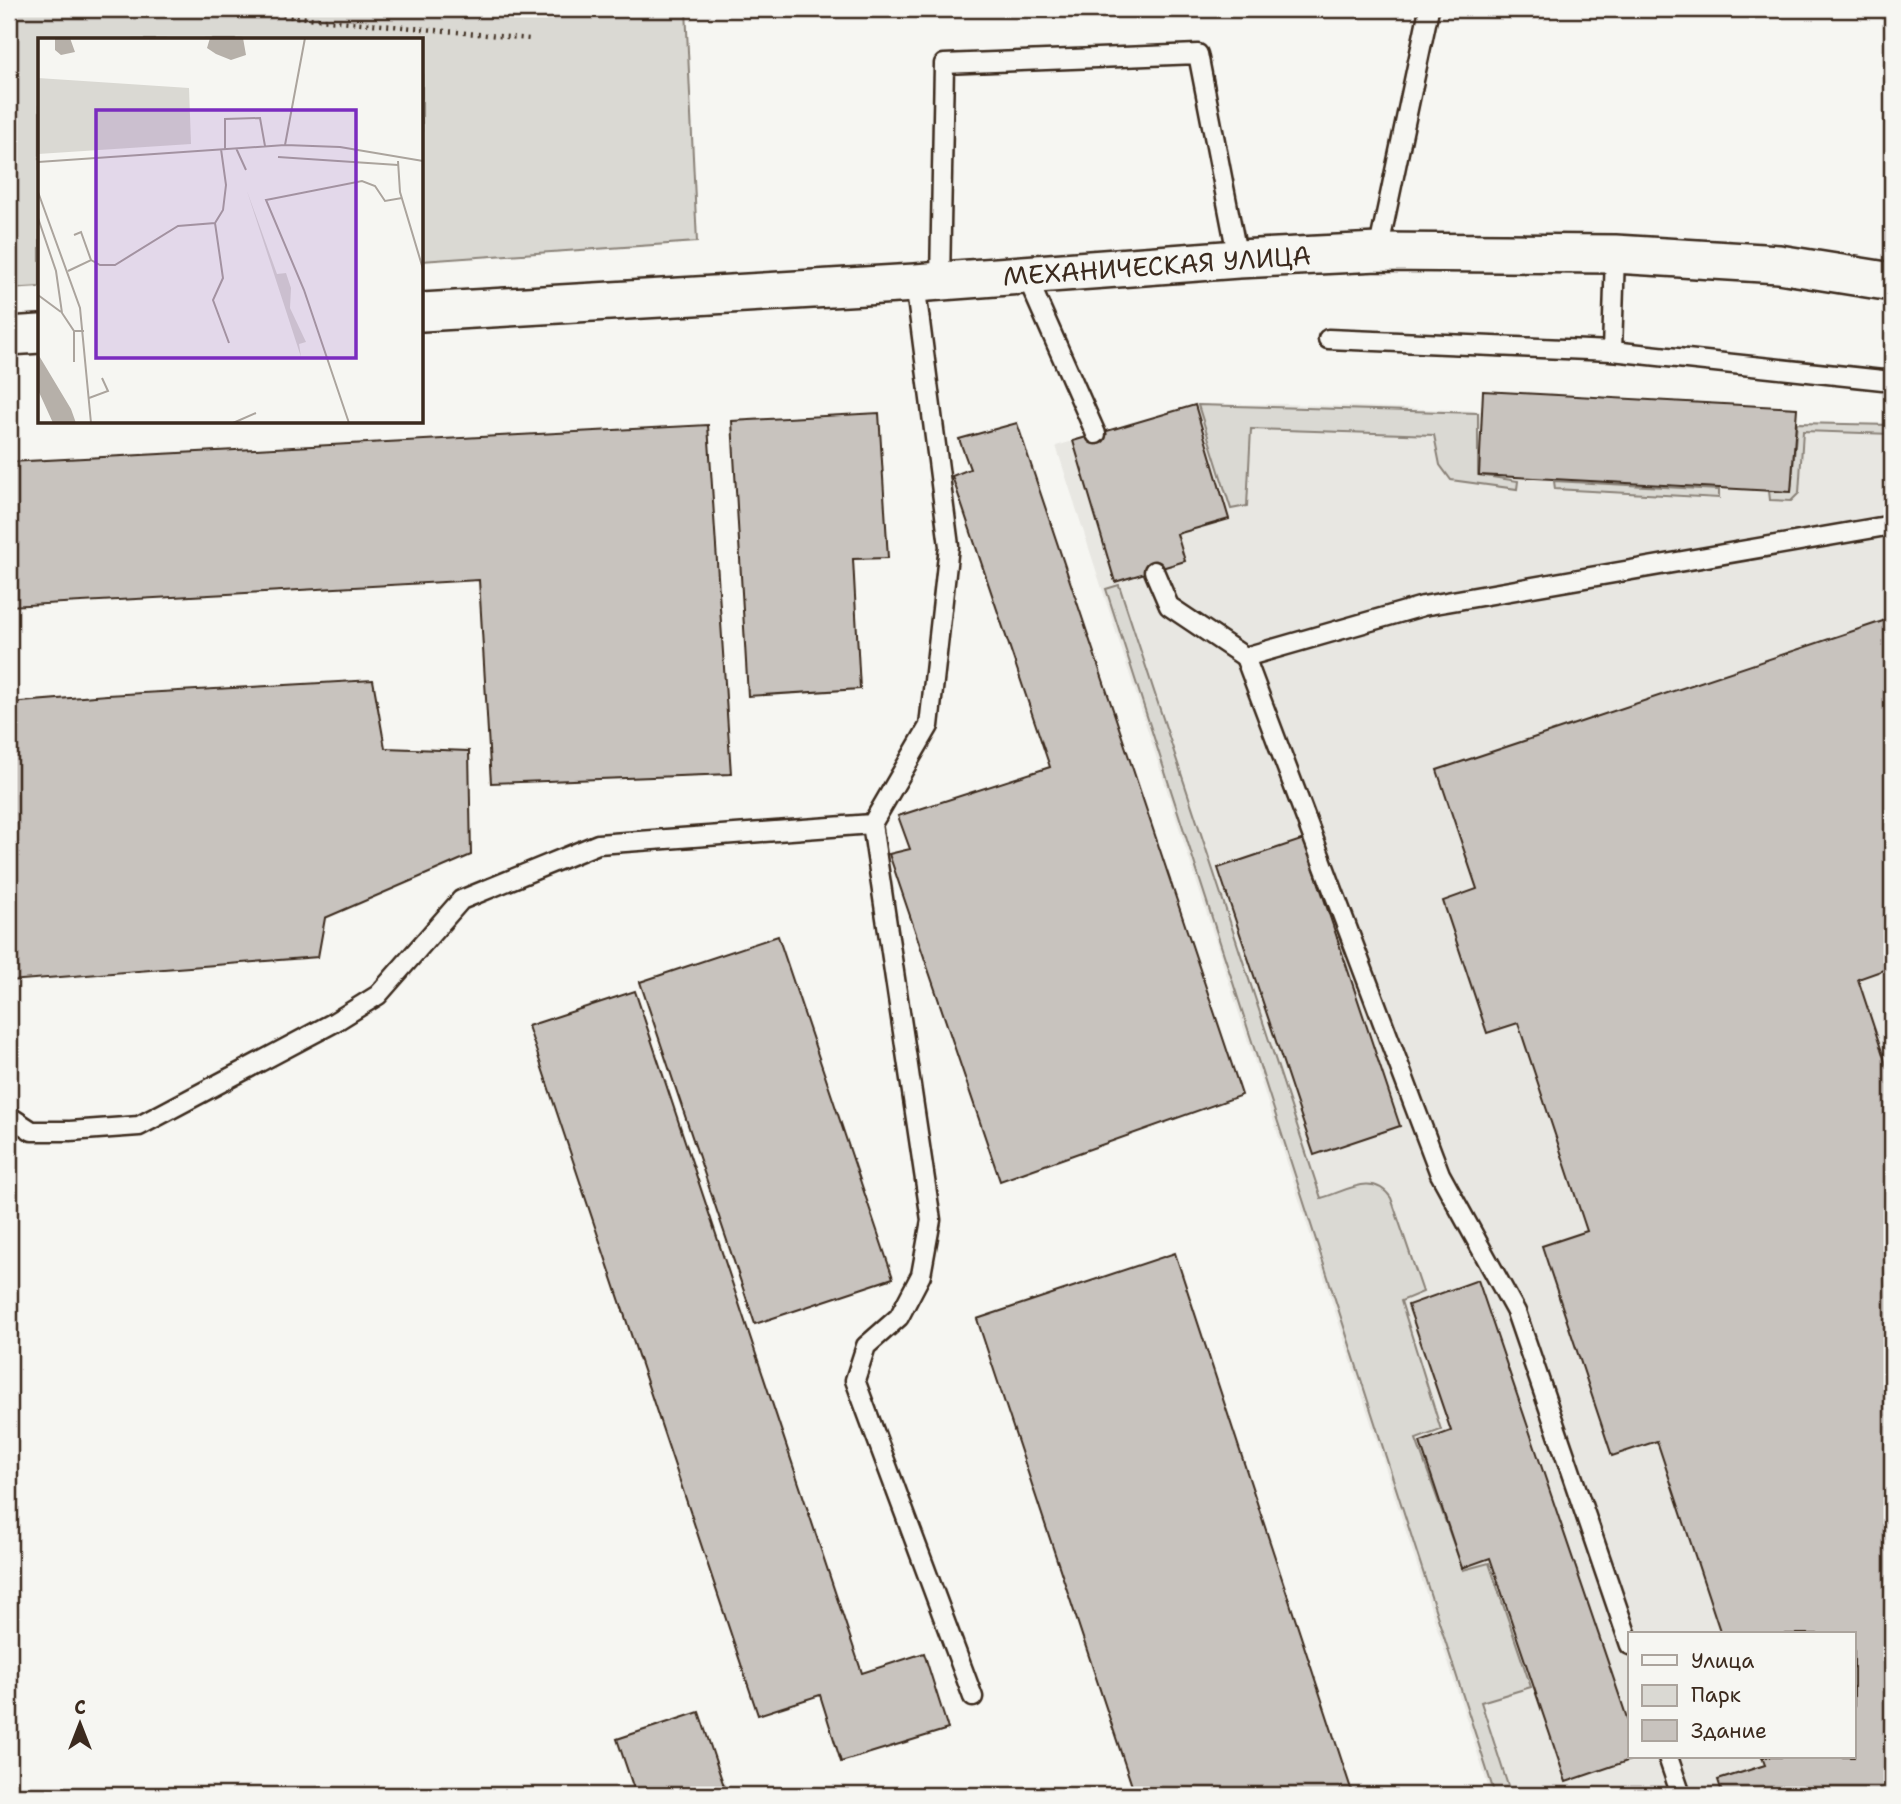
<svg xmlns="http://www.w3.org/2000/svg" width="1901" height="1804" font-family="'Shantell Sans',sans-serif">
<rect width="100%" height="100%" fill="#f6f6f2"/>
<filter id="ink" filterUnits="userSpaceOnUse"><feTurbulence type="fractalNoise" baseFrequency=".0143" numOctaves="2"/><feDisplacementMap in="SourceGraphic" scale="14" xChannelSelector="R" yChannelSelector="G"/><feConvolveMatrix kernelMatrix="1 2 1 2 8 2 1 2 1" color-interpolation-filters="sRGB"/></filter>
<g filter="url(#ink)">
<!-- built -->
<path fill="#e8e7e2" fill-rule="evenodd" d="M1483,391L1797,408V423L1892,424V1795H1491L1056,446L1195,405L1283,404L1482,411ZM1630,1634H1854V1757H1630Z"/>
<!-- green -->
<g fill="#dad9d3" stroke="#8a8278" stroke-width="2">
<path d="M9,9H686L697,242L422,261V40H40V287L9,289Z"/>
<path d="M1198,405L1478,413V475L1518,481L1517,489L1451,480L1440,465L1434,435L1251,429L1247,506L1231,509Z"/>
<path d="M1797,423L1892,425V434L1803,431L1799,493L1791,501L1770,500L1769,491L1791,492Z"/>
<path d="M1554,481L1719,490V498L1555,489Z"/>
<path d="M1119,585L1321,1198C1345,1192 1373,1171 1391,1198L1423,1292L1401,1301L1441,1430L1416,1439L1463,1570L1489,1563L1531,1687L1481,1702L1510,1792L1504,1795H1495L1106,589Z"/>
</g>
<!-- building -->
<g fill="#c8c3be" stroke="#3b2a1e" stroke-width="2">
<path d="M1483,391L1797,408L1791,492L1479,475Z"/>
<path d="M1195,405L1229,519L1177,534L1185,561L1115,582L1073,441Z"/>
<path d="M879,413L888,558L853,559L860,689L748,696L732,421Z"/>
<path d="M1017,423L1242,1095L1000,1181L889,854L910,849L898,816L1050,767L952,476L970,469L959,439Z"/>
<path d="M708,425L731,774L491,783L479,580L9,606V462Z"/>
<path d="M1892,618V967L1858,979L1892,1082V1795H1723L1718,1780L1765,1765L1762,1757H1854V1634H1721L1657,1441L1612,1456L1542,1246L1587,1231L1518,1023L1487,1033L1443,901L1477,889L1437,770Z"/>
<path d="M373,680L385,748L469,751L471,855L325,918L318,957L9,981V703L107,695Z"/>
<path d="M1304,839L1400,1126L1314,1155L1218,868Z"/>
<path d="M778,936L893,1278L755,1324L640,982Z"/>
<path d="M635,991L862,1673L924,1653L948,1729L841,1762L820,1695L758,1715L528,1026Z"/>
<path d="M1175,1253L1353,1795H1135L977,1319Z"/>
<path d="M1478,1280L1630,1727V1757H1639L1566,1782L1490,1558L1462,1568L1420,1442L1451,1431L1408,1305Z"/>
<path d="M699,1712L727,1795H636L617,1739Z"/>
</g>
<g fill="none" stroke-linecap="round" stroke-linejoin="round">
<!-- lane casing -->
<g stroke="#3b2a1e" stroke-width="23">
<g id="lane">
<path d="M1378,252L1429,9"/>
<path d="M1026,275L1096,434"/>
<path d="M940,281L944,64L1198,54L1238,259"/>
<path d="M1328,339L1612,351L1892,381"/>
<path d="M1612,351L1615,254"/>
<path d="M1154,571L1169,606L1245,657"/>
<path d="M872,824L931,1220L921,1275L899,1317L866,1346L855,1380L973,1697"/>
<path d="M9,1116L32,1131H70L139,1126L333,1023L378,995L461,900L598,844L872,824L929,726L949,546L915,283"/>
<path d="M1630,1645L1516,1312L1440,1174L1245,657L1423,606L1892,525"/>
<path d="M1668,1757L1681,1795"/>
</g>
</g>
<!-- street casing -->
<g stroke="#3b2a1e" stroke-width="42">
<g id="street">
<path d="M422,312L915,283L1238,259L1378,252L1615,254L1779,264L1892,282"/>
<path d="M9,336L40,334"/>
</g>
</g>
<!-- path -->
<path stroke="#3b2a1e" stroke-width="4.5" stroke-dasharray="2 5" stroke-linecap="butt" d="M213,9L530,39"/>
<!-- lane -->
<use href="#lane" stroke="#f6f6f2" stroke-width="18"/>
<!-- street -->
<use href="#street" stroke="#f6f6f2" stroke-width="37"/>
</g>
</g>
<g text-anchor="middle" stroke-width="6" stroke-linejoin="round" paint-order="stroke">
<!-- street labels -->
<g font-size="26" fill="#3b2a1e" stroke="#f6f6f2">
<text transform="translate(1157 266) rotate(-4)" y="9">МЕХАНИЧЕСКАЯ УЛИЦА</text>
</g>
</g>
<!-- overview -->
<g transform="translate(38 38)">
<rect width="385" height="385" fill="#f6f6f2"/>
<path d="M0,40L151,50L153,106L0,116ZM209,153L239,236L248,235L253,250L252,270L268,304L261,306L263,319Z" fill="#dad9d3"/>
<path d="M17,0H32L37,14L23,17L17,12ZM172,0H205L208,17L193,22L178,16L169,10ZM0,316L33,371L38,385H15L0,352Z" fill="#b6b0a9"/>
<path fill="none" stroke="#aba49d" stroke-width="2" d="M247,107L267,0M198,110L208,132M187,111V81L222,80L227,108M240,119L360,127M360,123L362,154L385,231M0,124L247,107L302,109L385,123M0,154L42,270L53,385M0,180L18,233L24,275L36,293H46M177,185L185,240L175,262L191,305M36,197L43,194L53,222M30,233L53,222L62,227H77L140,188L177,185L185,172L188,147L183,111M0,257L23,274M36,293V324M51,360L70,353L64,340M195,385L218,375M311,385L266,252L228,162L324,143L337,148L347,163L364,160"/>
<path fill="#7b2cbf" fill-opacity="0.15" stroke="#7b2cbf" stroke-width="3.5" d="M58,72H318V320H58Z"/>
<rect width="385" height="385" fill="none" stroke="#3b2a1e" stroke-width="3.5"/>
</g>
<!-- margin -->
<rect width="1901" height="1804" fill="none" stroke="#f6f6f2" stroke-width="35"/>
<rect x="18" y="18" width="1866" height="1769" fill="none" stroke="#3b2a1e" stroke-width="2.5" filter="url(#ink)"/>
<!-- legend -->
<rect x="1628" y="1632" width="228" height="126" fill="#f6f6f2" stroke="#aba49d" stroke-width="2"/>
<rect x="1642" y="1655" width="35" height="10" fill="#f6f6f2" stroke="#aba49d" stroke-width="2"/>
<text x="1691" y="1668" font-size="21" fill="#3b2a1e">Улица</text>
<rect x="1642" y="1685" width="35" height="21" fill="#dad9d3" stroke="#aba49d" stroke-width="2"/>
<text x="1691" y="1702" font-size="21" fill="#3b2a1e">Парк</text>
<rect x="1642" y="1720" width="35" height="21" fill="#c8c3be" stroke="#aba49d" stroke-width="2"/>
<text x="1691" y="1738" font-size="21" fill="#3b2a1e">Здание</text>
<!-- north arrow -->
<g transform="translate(80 1724)" stroke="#f6f6f2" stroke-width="5" paint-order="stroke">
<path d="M0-5L12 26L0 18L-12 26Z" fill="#3b2a1e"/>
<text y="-10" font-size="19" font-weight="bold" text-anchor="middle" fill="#3b2a1e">С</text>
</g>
</svg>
